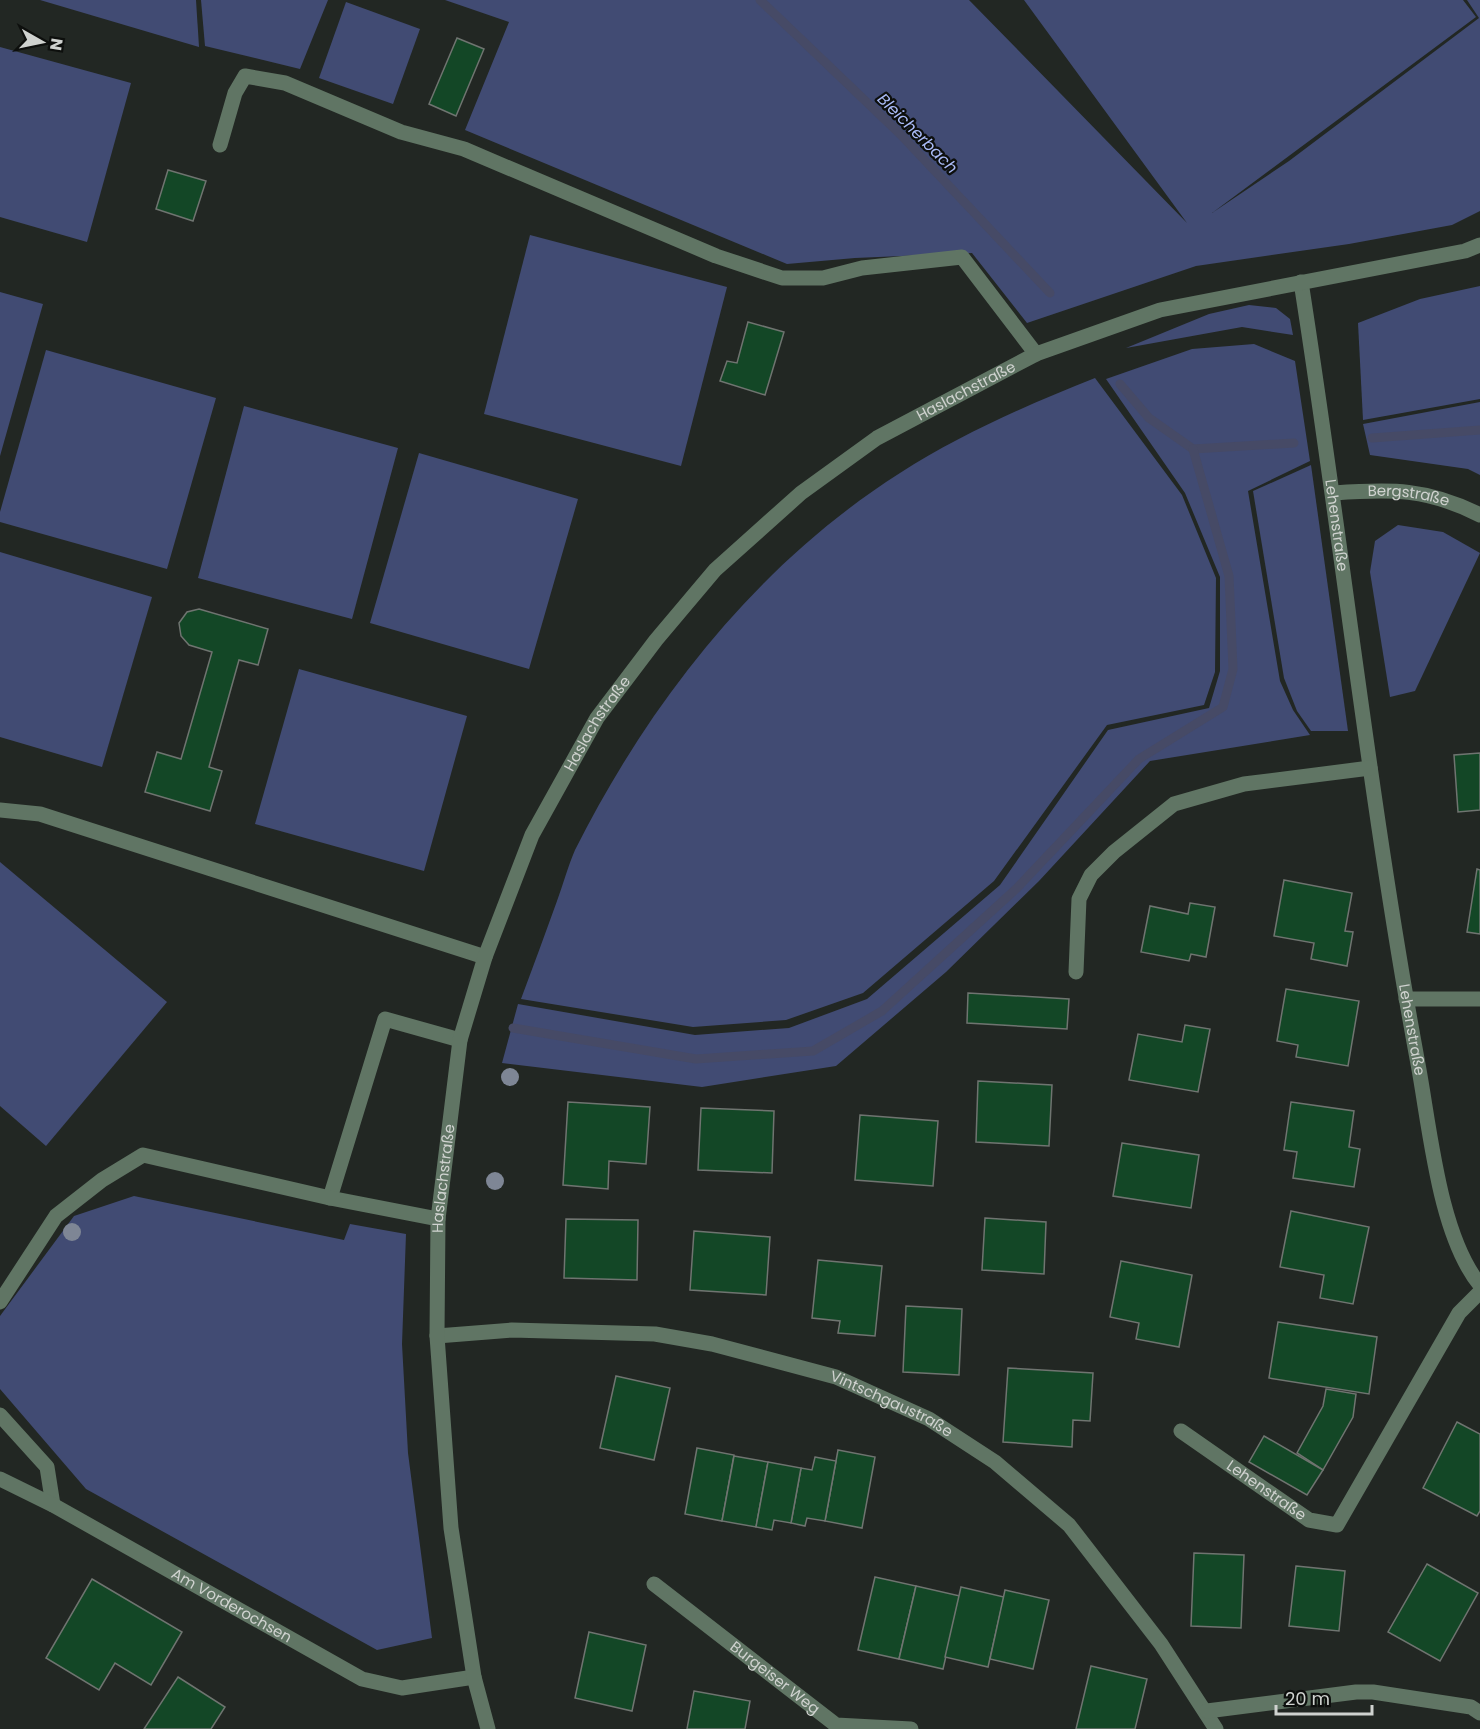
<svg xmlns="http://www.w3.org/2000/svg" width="1480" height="1729" font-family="Poppins,sans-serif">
<rect width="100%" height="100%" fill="#222723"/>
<!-- green -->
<g fill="#414b73">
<path d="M40,0H196L199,47Z"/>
<path d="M201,0H328L300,69L205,46Z"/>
<path d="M445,0H969L1187,223L1024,0H1463L1476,17L1212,213L1289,161L1479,18L1467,0H1480V211L1452,225L1349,244L1196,266L1027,323L972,253L855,258L787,264L465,130L509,22Z"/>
<path d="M346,2L420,29L393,104L319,78Z"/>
<path d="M0,47L131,83L87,242L0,217Z"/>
<path d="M530,235L727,287L681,466L484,414Z"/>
<path d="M1480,286V399L1363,420L1358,323L1420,299Z"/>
<path d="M0,292L43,304L0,456Z"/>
<path d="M1249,305L1276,308L1290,319L1293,335L1242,327L1126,348L1209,314Z"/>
<path d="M1254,344L1295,361L1310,461L1248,491L1280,681L1293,710L1310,735L1150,761L1039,881L946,972L836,1066L702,1087L502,1063L518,1004L695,1035L789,1028L867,999L1000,885L1108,730L1209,708L1220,671V577L1185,493L1106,379L1192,349Z"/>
<path d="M46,350L216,398L167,569L0,522V512Z"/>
<path d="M1095,378L1182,495L1216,578L1215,672L1204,705L1107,725L994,881L863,993L786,1020L693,1027L521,999C533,967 545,934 557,901C563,885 568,866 575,850C650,701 757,564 900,473C961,434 1027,405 1095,378Z"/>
<path d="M1480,402V475L1468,469L1370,455L1363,424Z"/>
<path d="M244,406L398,448L352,619L198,578Z"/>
<path d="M419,453L578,499L529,669L370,623Z"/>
<path d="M1311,465L1348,731H1311L1297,711L1284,678L1253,491Z"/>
<path d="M1398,525L1443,532L1480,553L1415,691L1390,697L1370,572L1375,541Z"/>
<path d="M0,552L152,597L102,767L0,737Z"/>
<path d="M299,669L467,716L424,871L255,824Z"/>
<path d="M0,862L167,1002L46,1146L0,1106Z"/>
<path d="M134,1196L344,1240L350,1224L406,1234L402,1344L408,1453L432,1638L377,1650L86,1489L0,1389V1316L74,1216Z"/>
</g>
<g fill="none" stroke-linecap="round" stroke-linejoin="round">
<!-- stream -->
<g stroke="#464a66" stroke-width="9">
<path d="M760,0L900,134L1050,293"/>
<path d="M1120,384L1149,418L1193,449L1294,443"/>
<path d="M1372,438L1480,430"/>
<path d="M513,1028L696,1059L813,1051L882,1011L1017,888L1139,759L1223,707L1233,669L1229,576L1193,449"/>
</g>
</g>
<!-- building -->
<g fill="#134726" stroke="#6f7470" stroke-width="1.5">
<path d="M457,38L484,49L456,116L429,104Z"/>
<path d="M168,170L206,181L193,221L156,209Z"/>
<path d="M748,322L784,332L765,395L720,381L727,361L737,363Z"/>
<path d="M199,609L268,629L258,665L239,660L209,767L222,771L210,811L145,792L157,752L181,759L212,652L189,645L181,636L179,623L187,612Z"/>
<path d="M1480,753V810L1458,812L1454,755Z"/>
<path d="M1477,869L1480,870V934L1467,932Z"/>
<path d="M1284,880L1352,893L1345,931L1353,932L1347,966L1311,959L1314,943L1274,936Z"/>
<path d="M1190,903L1215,907L1206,957L1191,954L1189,961L1141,952L1150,906L1188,914Z"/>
<path d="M1286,989L1359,1001L1348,1066L1296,1057L1298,1045L1277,1041Z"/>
<path d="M968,993L1069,999L1067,1029L967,1023Z"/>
<path d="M1185,1025L1210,1029L1198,1092L1129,1080L1138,1034L1182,1042Z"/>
<path d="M978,1081L1052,1085L1049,1146L976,1142Z"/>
<path d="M568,1102L650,1107L646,1164L609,1161L608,1189L563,1185Z"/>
<path d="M1291,1102L1354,1111L1349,1147L1360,1149L1354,1187L1293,1178L1297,1152L1284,1150Z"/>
<path d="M701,1108L774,1111L772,1173L698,1170Z"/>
<path d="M860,1115L938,1121L933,1186L855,1180Z"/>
<path d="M1122,1143L1199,1155L1191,1208L1113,1196Z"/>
<path d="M1291,1211L1369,1227L1353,1304L1320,1298L1324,1275L1280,1267Z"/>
<path d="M985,1218L1046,1222L1044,1274L982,1270Z"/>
<path d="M566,1219L638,1220L637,1280L564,1278Z"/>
<path d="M694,1231L770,1237L766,1295L690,1290Z"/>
<path d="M818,1260L882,1266L875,1336L838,1333L840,1321L812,1318Z"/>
<path d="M1121,1261L1192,1275L1179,1347L1136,1339L1139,1323L1110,1317Z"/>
<path d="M906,1306L962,1309L959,1375L903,1372Z"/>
<path d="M1278,1322L1377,1337L1369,1394L1269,1378Z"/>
<path d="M1008,1368L1093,1373L1090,1421L1073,1420L1072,1447L1003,1442Z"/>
<path d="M616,1376L670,1388L654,1460L600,1448Z"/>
<path d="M1326,1389L1356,1394L1353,1417L1323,1470L1297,1453L1323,1406Z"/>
<path d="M1457,1422L1480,1434V1511L1477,1516L1423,1488Z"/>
<path d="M1264,1436L1323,1470L1307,1495L1249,1462Z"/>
<path d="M697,1448L734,1455L722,1521L685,1514Z"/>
<path d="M838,1450L875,1457L862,1528L825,1521Z"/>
<path d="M734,1456L768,1462L756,1527L722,1521Z"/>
<path d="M815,1457L836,1461L825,1521L807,1518L805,1526L791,1523L801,1468L812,1470Z"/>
<path d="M768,1462L801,1468L791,1523L774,1520L772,1530L756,1527Z"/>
<path d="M1194,1553L1244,1555L1241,1628L1191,1626Z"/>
<path d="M1427,1564L1478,1593L1440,1661L1388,1632Z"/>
<path d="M1296,1566L1345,1571L1339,1631L1289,1626Z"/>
<path d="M875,1577L916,1586L899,1659L858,1650Z"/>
<path d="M92,1579L182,1632L151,1685L115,1663L99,1690L46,1658Z"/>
<path d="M916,1586L960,1596L943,1669L899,1659Z"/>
<path d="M961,1587L1004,1597L988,1667L945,1657Z"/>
<path d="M1005,1590L1049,1600L1033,1669L990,1659Z"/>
<path d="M589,1632L646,1645L632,1711L575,1698Z"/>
<path d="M1091,1666L1147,1679L1135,1729H1076Z"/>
<path d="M178,1677L225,1707L211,1729H144Z"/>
<path d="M694,1691L750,1701L745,1729H687Z"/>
</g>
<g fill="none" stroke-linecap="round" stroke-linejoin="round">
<!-- minor -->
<g stroke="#607564" stroke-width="15">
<path d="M220,145L235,93L245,76L285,83L401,132L464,149L716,256L782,278H823L862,268L962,257L1036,354"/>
<path id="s1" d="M1301,282C1342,542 1370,805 1418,1064C1430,1128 1439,1235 1480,1285"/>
<path id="s2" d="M1334,493C1391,489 1427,488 1480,515"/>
<path d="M0,810L40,814L485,957"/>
<path d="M1076,972L1079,899L1091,875L1114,852L1174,804L1244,784L1370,768"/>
<path d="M1406,999H1480"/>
<path d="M330,1198L385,1019L460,1040"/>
<path d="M0,1302L56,1216L102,1180L143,1155L330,1198L438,1219"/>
<path id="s3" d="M437,1336L512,1330L655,1334L712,1344L836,1377L929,1419L995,1462L1069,1525L1161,1644L1216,1729"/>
<path d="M0,1415L47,1467L53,1505"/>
<path id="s4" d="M1181,1431L1309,1520L1337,1525L1459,1313L1480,1292"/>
<path id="s5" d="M0,1479L53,1505L362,1679L402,1688L474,1677"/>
<path id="s6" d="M654,1584L836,1725L911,1729"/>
<path d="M1207,1711L1356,1692H1373L1471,1707L1480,1713"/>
<path id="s7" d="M488,1729L474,1677L451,1528L437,1336L438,1219L460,1040L485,957L532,835L597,718L656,640L715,570L801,493L877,438L1036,354L1160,310L1465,251L1480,245"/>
</g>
</g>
<!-- trees -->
<g fill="#7e8695">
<circle cx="510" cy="1077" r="9"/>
<circle cx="495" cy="1181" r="9"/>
<circle cx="72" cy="1232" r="9"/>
</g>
<g text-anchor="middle" stroke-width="4.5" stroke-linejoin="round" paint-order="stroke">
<!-- street labels -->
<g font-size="15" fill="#cfd2cf" stroke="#0d0f0d">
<text dy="5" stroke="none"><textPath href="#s7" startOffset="1545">Haslachstraße</textPath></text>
<text dy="5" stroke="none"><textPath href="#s2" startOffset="75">Bergstraße</textPath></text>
<text dy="5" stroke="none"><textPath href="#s1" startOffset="246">Lehenstraße</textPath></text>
<text dy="5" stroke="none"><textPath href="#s7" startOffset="1041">Haslachstraße</textPath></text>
<text dy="5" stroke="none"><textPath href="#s1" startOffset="756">Lehenstraße</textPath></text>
<text dy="5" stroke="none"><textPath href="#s7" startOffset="555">Haslachstraße</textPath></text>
<text dy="5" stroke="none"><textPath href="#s3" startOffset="466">Vintschgaustraße</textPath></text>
<text dy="5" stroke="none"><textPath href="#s4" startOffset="104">Lehenstraße</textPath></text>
<text dy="5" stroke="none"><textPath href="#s5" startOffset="264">Am Vorderochsen</textPath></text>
<text dy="5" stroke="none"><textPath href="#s6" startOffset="153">Burgeiser Weg</textPath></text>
</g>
<!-- water labels -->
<g font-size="16" font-style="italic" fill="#aabbf7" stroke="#0d0f0d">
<text transform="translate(918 133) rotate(45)" y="6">Bleicherbach</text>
</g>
</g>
<!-- north arrow -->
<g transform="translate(42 42) rotate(99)" stroke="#0d0f0d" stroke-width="4.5" paint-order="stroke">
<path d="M0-4.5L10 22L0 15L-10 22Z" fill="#cfd2cf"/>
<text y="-9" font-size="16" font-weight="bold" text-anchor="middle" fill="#cfd2cf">N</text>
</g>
<!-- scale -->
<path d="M1276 1705v9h96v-9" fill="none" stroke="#cfd2cf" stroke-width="3"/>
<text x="1285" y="1705" font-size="18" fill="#cfd2cf" stroke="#0d0f0d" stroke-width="4.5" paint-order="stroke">20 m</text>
</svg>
